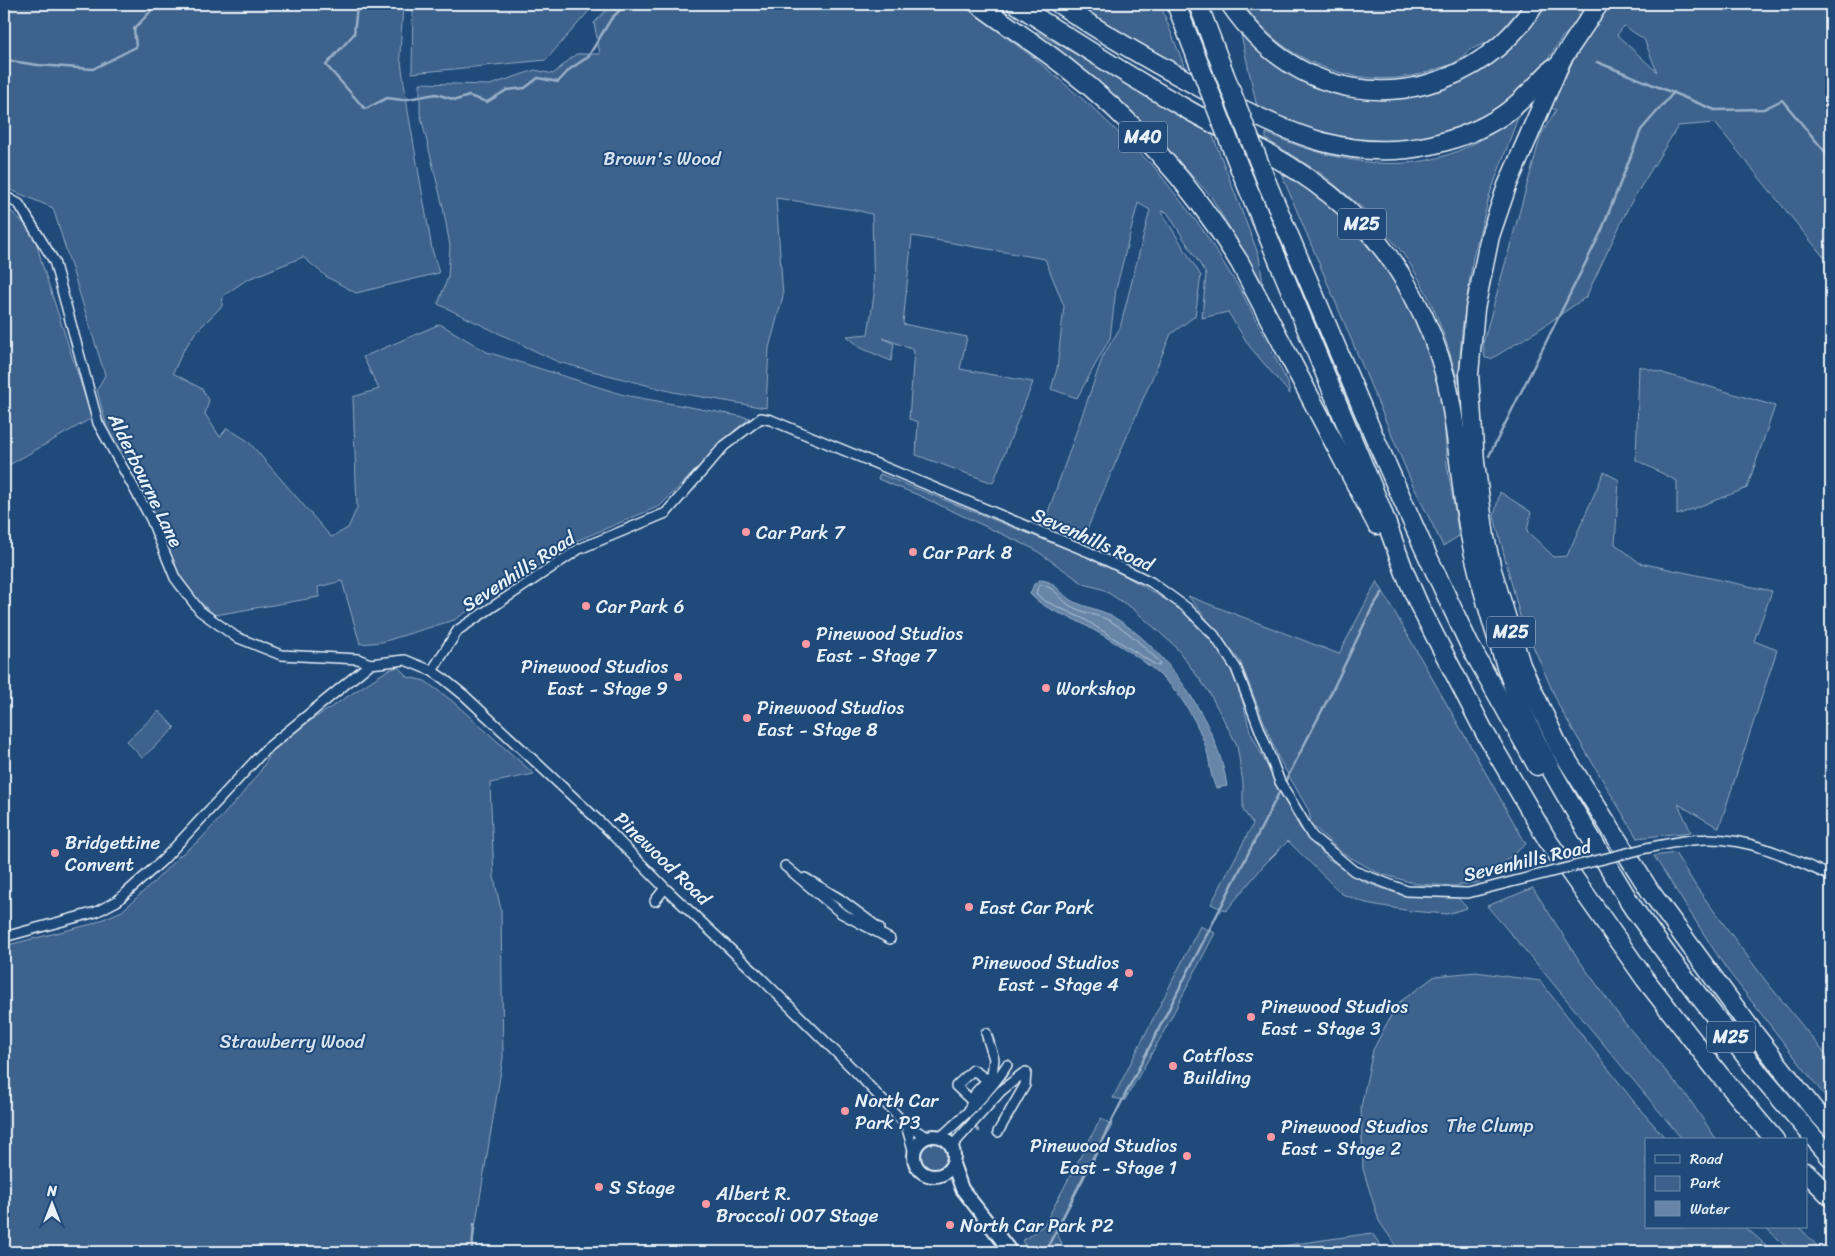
<svg xmlns="http://www.w3.org/2000/svg" width="1835" height="1256" font-family="Sriracha,sans-serif">
<rect width="100%" height="100%" fill="#1f4a7a"/>
<filter id="ink" filterUnits="userSpaceOnUse"><feTurbulence type="fractalNoise" baseFrequency=".02" numOctaves="2"/><feDisplacementMap in="SourceGraphic" scale="10" xChannelSelector="R" yChannelSelector="G"/><feConvolveMatrix kernelMatrix="1 2 1 2 8 2 1 2 1" color-interpolation-filters="sRGB"/></filter>
<g filter="url(#ink)">
<!-- green -->
<g fill="#3c628c" stroke="#92aac2" fill-rule="evenodd">
<path d="M4,4H403L400,55L408,111L432,249L439,273L356,293L327,277L303,257L246,280L223,296L222,306L195,333L182,353L173,373L202,389L209,400L205,414L220,437L227,428L248,441L331,537L348,528L357,508L353,397L379,389L363,357L440,324L487,352L624,395L750,418L735,430L660,506L576,541L454,620L382,642L360,644L342,581L318,587L319,597L215,615L185,589L147,509L142,488L132,463L109,436L97,390L105,375L53,208L4,187Z"/>
<path d="M413,4H595L546,60L412,73Z"/>
<path d="M612,4H961L1033,57L1093,108L1155,168L1203,230L1241,291L1288,383L1290,394L1250,347L1228,312L1202,318L1206,274L1167,212L1161,211L1201,276L1195,316L1171,334L1085,534L1046,518L1103,356L1120,328L1150,210L1138,203L1116,289L1110,338L1077,398L1051,389L1057,369L1064,306L1045,259L912,236L903,324L967,337L960,369L1033,382L993,483L916,455L918,422L909,419L914,350L883,338L894,344L891,361L861,348L847,336L868,334L874,295L872,214L855,210L776,198L783,296L769,348L766,408L673,392L558,362L438,304L448,277L450,246L443,207L420,113V83L490,85L535,70L553,74L576,54H600L594,23Z"/>
<path d="M1075,4H1160L1187,73L1103,24Z"/>
<path d="M1244,4H1522L1519,10C1510,19 1501,32 1491,40C1483,45 1474,47 1467,52C1463,55 1460,60 1456,62C1450,66 1441,67 1434,70C1366,94 1283,65 1244,4Z"/>
<path d="M1543,4H1590L1574,29L1563,36L1548,59L1530,81L1494,112L1480,121L1470,122L1434,137L1389,145L1313,133L1257,107L1241,35L1279,66L1308,80L1444,87Z"/>
<path d="M1610,4H1831V261L1822,255L1715,123L1678,126L1629,206L1586,297L1537,331L1491,359L1485,358L1483,343L1541,135L1556,110L1551,108L1573,61ZM1624,26L1644,39L1657,72L1617,35Z"/>
<path d="M1029,32H1038L1135,89L1211,131L1259,256L1263,284L1210,195L1133,113L1096,80Z"/>
<path d="M1526,109L1517,120L1490,194L1473,257L1462,330L1458,383C1447,338 1430,292 1404,255C1396,244 1385,233 1376,223L1377,220L1322,174L1266,139V133C1329,160 1403,179 1469,146C1490,136 1508,123 1526,109Z"/>
<path d="M1281,173L1320,196L1341,215L1384,266L1410,305L1436,367L1443,403L1447,465L1459,536L1443,546L1411,481Z"/>
<path d="M4,208L11,211L34,233L42,264L92,418L9,465L4,480Z"/>
<path d="M1639,366L1775,406L1747,488L1677,515V481L1636,460Z"/>
<path d="M1604,472L1619,480L1615,544L1640,563L1772,591L1754,641L1777,650L1719,828L1678,804L1691,832L1637,838L1560,708L1520,616L1494,516L1500,492L1531,512L1527,531L1554,557L1567,556Z"/>
<path d="M880,474L1109,566L1181,609L1215,646L1236,675L1250,731L1281,794L1300,828L1327,858L1364,882L1404,896L1458,898L1467,908L1447,914L1410,911L1366,903L1342,894L1288,841L1264,865L1226,911L1211,904L1253,824L1243,810V783L1237,745L1209,692L1175,646L1132,608L1102,589L1084,584L1034,549L918,495L878,479Z"/>
<path d="M1377,581L1526,844L1479,882L1455,886L1417,884L1378,873L1341,852L1311,824L1309,811L1278,757L1240,661L1188,596L1339,654Z"/>
<path d="M398,667L408,677L425,681L451,700L534,774L490,783L494,877L501,910L503,1058L471,1252H4V946L92,924L122,911L154,882L178,857L200,840L239,798L261,770L278,742L388,670Z"/>
<path d="M159,711L175,728L142,758L127,741Z"/>
<path d="M1675,853L1697,888L1765,980L1831,1061V1104L1725,967L1654,856Z"/>
<path d="M1533,888L1579,960L1623,1021L1687,1096L1717,1140H1683L1536,963L1487,906Z"/>
<path d="M1200,926L1215,933L1161,1037L1125,1100L1113,1098Z"/>
<path d="M1476,972L1540,981L1638,1107L1667,1140H1646V1227H1745L1774,1252H1400L1379,1221L1363,1169L1361,1107L1373,1050L1397,1004L1435,976Z"/>
<path d="M1101,1118L1112,1125L1056,1232L1062,1243L1060,1252H1030L1022,1241L1044,1225Z"/>
<circle cx="934" cy="1156" r="15"/>
<path d="M1765,1227H1799L1823,1252H1792Z"/>
<path d="M1372,1233L1385,1252H1240Z"/>
</g>
<!-- water -->
<path fill="#6685a7" stroke="#9ab0c7" d="M1040,580C1056,580 1061,596 1074,602C1085,607 1098,609 1110,615C1165,645 1218,723 1227,786L1216,788C1211,777 1210,767 1208,755C1204,738 1194,718 1184,703C1162,668 1118,644 1083,624C1063,613 1046,611 1030,594L1034,584Z"/>
<g fill="none" stroke-linecap="round" stroke-linejoin="round">
<!-- shore -->
<path stroke="#b4c6d8" stroke-width="1" d="M1042,585C1054,586 1060,599 1069,605C1080,612 1094,614 1106,619C1127,629 1144,647 1160,662V665L1157,666L1084,619L1043,600L1036,593L1038,587Z"/>
<!-- stream -->
<g stroke="#9ab0c7" stroke-width="2.5">
<path d="M355,4L357,6L354,34L326,65L365,109L387,98L402,100L436,94L456,100L469,96L487,102L507,90L525,88L538,78L558,82L570,69L588,57L611,19L626,4"/>
<path d="M4,60L38,65L93,69L136,47L134,29L150,12L153,4"/>
<path d="M1597,62L1715,110L1764,109L1782,100L1831,159"/>
<path d="M1489,456L1601,232L1641,130L1674,92"/>
<path d="M1284,784L1331,693L1372,608L1382,593"/>
<path d="M975,1127L979,1131"/>
<path d="M472,1252L474,1224"/>
<path d="M1045,1252L1281,789"/>
</g>
<!-- street casing -->
<g stroke="#e8f1f8" stroke-width="12">
<g id="street">
<path d="M4,196L19,204L54,261L98,423L151,519L175,578L200,611L236,637L281,655L358,659L370,664"/>
<path d="M432,671L458,630L579,549L666,513L724,446L761,418L771,420L1089,552L1151,582L1187,608L1214,635L1236,668L1280,782L1312,836L1354,871L1407,891L1468,893L1507,883"/>
<path d="M1647,848C1667,844 1687,839 1707,839C1751,838 1793,859 1831,876"/>
<path d="M785,866L841,913L890,939"/>
<path d="M805,878L840,899L879,928"/>
<path d="M655,901L665,888"/>
<path d="M4,937L96,912L117,901L163,860L265,750L370,664L405,660L432,671L444,679L465,696L601,823L665,888L762,979L855,1071L906,1125L927,1137"/>
<path d="M972,1101L956,1086L973,1070L988,1080"/>
<path d="M970,1107L976,1092L992,1075L994,1059L986,1033"/>
<path d="M906,1125L914,1153"/>
<path d="M998,1132L1025,1085L1026,1072"/>
<path d="M941,1137C965,1115 990,1092 1007,1065"/>
<path d="M952,1146L1001,1091L1022,1074"/>
</g>
</g>
<!-- secondary casing -->
<g stroke="#e8f1f8" stroke-width="16">
<g id="secondary">
<circle cx="934" cy="1156" r="20"/>
<path d="M953,1164L962,1189L1011,1252"/>
</g>
</g>
<!-- highway casing -->
<g stroke="#e8f1f8" stroke-width="21">
<g id="highway">
<path d="M978,4C1006,25 1036,44 1064,66C1135,120 1194,188 1240,263L1377,525"/>
<path d="M1016,4C1073,41 1130,77 1190,111C1251,145 1310,170 1360,222C1401,265 1431,321 1446,379C1455,416 1458,456 1463,494C1468,532 1477,571 1488,608C1501,654 1517,702 1538,745C1567,802 1603,856 1635,911"/>
<path d="M1059,4C1111,39 1166,70 1222,99C1292,134 1350,163 1431,145C1457,139 1481,130 1503,115C1522,102 1537,84 1553,68"/>
<path d="M1176,4L1196,56"/>
<path d="M1198,4L1223,70"/>
<path d="M1230,4C1246,27 1265,48 1289,63C1373,117 1484,87 1535,4"/>
<path d="M1599,4L1562,59L1507,186L1490,236L1475,309L1469,374L1475,462L1485,537L1492,570L1521,665L1559,747L1650,891L1754,1033L1812,1107L1831,1128"/>
<path d="M1240,169L1381,508L1405,573L1419,605L1485,733L1548,841L1645,979L1719,1074L1775,1140"/>
<path d="M1267,183L1374,436L1422,544L1469,644L1537,766"/>
<path d="M1629,902L1668,956L1761,1076L1831,1158"/>
<path d="M1806,1172L1831,1197"/>
</g>
</g>
<!-- street -->
<use href="#street" stroke="#1f4a7a" stroke-width="9"/>
<!-- secondary -->
<use href="#secondary" stroke="#1f4a7a" stroke-width="12"/>
<!-- highway -->
<use href="#highway" stroke="#1f4a7a" stroke-width="18"/>
<!-- street-bridge casing -->
<g stroke="#e8f1f8" stroke-width="12" stroke-linecap="butt">
<path id="street-bridge" d="M1507,883L1647,848"/>
</g>
<!-- highway-bridge casing -->
<g stroke="#e8f1f8" stroke-width="21" stroke-linecap="butt">
<g id="highway-bridge">
<path d="M1196,56L1240,169"/>
<path d="M1223,70L1267,183"/>
</g>
</g>
<!-- street-bridge -->
<use href="#street-bridge" stroke="#1f4a7a" stroke-width="9"/>
<!-- highway-bridge -->
<use href="#highway-bridge" stroke="#1f4a7a" stroke-width="18"/>
</g>
</g>
<!-- markers -->
<g fill="#ff9aa2" stroke="#1f4a7a" stroke-width="2">
<circle cx="746" cy="532" r="5"/>
<circle cx="913" cy="552" r="5"/>
<circle cx="586" cy="606" r="5"/>
<circle cx="806" cy="644" r="5"/>
<circle cx="678" cy="677" r="5"/>
<circle cx="1046" cy="688" r="5"/>
<circle cx="747" cy="718" r="5"/>
<circle cx="55" cy="853" r="5"/>
<circle cx="969" cy="907" r="5"/>
<circle cx="1129" cy="973" r="5"/>
<circle cx="1251" cy="1017" r="5"/>
<circle cx="1173" cy="1066" r="5"/>
<circle cx="845" cy="1111" r="5"/>
<circle cx="1271" cy="1137" r="5"/>
<circle cx="1187" cy="1156" r="5"/>
<circle cx="599" cy="1187" r="5"/>
<circle cx="706" cy="1204" r="5"/>
<circle cx="950" cy="1225" r="5"/>
</g>
<g text-anchor="middle" stroke-width="4" stroke-linejoin="round" paint-order="stroke">
<!-- shield labels -->
<g fill="#1f4a7a" stroke="#acbfd2" stroke-width="1">
<rect x="1119" y="121.5" width="48" height="31" rx="4"/>
<rect x="1338" y="208.5" width="48" height="31" rx="4"/>
<rect x="1487" y="616.5" width="48" height="31" rx="4"/>
<rect x="1707" y="1021.5" width="48" height="31" rx="4"/>
</g>
<g font-size="18" font-weight="bold" fill="#e8f1f8">
<text x="1143" y="143">M40</text>
<text x="1362" y="230">M25</text>
<text x="1511" y="638">M25</text>
<text x="1731" y="1043">M25</text>
</g>
<!-- park labels -->
<g font-size="19" fill="#d7e3ed" stroke="#1f4a7a">
<text x="662" y="165">Brown's Wood</text>
<text x="292" y="1048">Strawberry Wood</text>
<text x="1490" y="1132">The Clump</text>
</g>
<!-- street labels -->
<g font-size="19" fill="#e8f1f8" stroke="#1f4a7a">
<text transform="translate(146 480) rotate(64)" y="7">Alderbourne Lane</text>
<text transform="translate(1093 539) rotate(24)" y="7">Sevenhills Road</text>
<text transform="translate(518 571) rotate(-33)" y="7">Sevenhills Road</text>
<text transform="translate(663 858) rotate(44)" y="7">Pinewood Road</text>
<text transform="translate(1527 860) rotate(-13)" y="7">Sevenhills Road</text>
</g>
<!-- poi labels -->
<g font-size="19" fill="#e8f1f8" stroke="#1f4a7a" text-anchor="start">
<text x="756" y="539">Car Park 7</text>
<text x="923" y="559">Car Park 8</text>
<text x="596" y="613">Car Park 6</text>
<text x="816" y="640">Pinewood Studios<tspan x="816" dy="22">East - Stage 7</tspan></text>
<text x="668" y="673" text-anchor="end">Pinewood Studios<tspan x="668" dy="22">East - Stage 9</tspan></text>
<text x="1056" y="695">Workshop</text>
<text x="757" y="714">Pinewood Studios<tspan x="757" dy="22">East - Stage 8</tspan></text>
<text x="65" y="849">Bridgettine<tspan x="65" dy="22">Convent</tspan></text>
<text x="979" y="914">East Car Park</text>
<text x="1119" y="969" text-anchor="end">Pinewood Studios<tspan x="1119" dy="22">East - Stage 4</tspan></text>
<text x="1261" y="1013">Pinewood Studios<tspan x="1261" dy="22">East - Stage 3</tspan></text>
<text x="1183" y="1062">Catfloss<tspan x="1183" dy="22">Building</tspan></text>
<text x="855" y="1107">North Car<tspan x="855" dy="22">Park P3</tspan></text>
<text x="1281" y="1133">Pinewood Studios<tspan x="1281" dy="22">East - Stage 2</tspan></text>
<text x="1177" y="1152" text-anchor="end">Pinewood Studios<tspan x="1177" dy="22">East - Stage 1</tspan></text>
<text x="609" y="1194">S Stage</text>
<text x="716" y="1200">Albert R.<tspan x="716" dy="22">Broccoli 007 Stage</tspan></text>
<text x="960" y="1232">North Car Park P2</text>
</g>
</g>
<!-- margin -->
<rect width="1835" height="1256" fill="none" stroke="#1f4a7a" stroke-width="20"/>
<rect x="10" y="10" width="1815" height="1236" fill="none" stroke="#e8f1f8" stroke-width="2" filter="url(#ink)"/>
<!-- legend -->
<rect x="1645" y="1138" width="162" height="90" fill="#1f4a7a" stroke="#6f8dac"/>
<rect x="1655" y="1155" width="25" height="8" fill="#1f4a7a" stroke="#6f8dac"/>
<text x="1690" y="1164" font-size="15" fill="#e8f1f8">Road</text>
<rect x="1655" y="1176" width="25" height="15" fill="#3c628c" stroke="#6f8dac"/>
<text x="1690" y="1188" font-size="15" fill="#e8f1f8">Park</text>
<rect x="1655" y="1201" width="25" height="15" fill="#6685a7" stroke="#6f8dac"/>
<text x="1690" y="1214" font-size="15" fill="#e8f1f8">Water</text>
<!-- north arrow -->
<g transform="translate(52 1204)" stroke="#1f4a7a" stroke-width="4" paint-order="stroke">
<path d="M0-4L9 19L0 12L-9 19Z" fill="#e8f1f8"/>
<text y="-8" font-size="14" font-weight="bold" text-anchor="middle" fill="#e8f1f8">N</text>
</g>
</svg>
